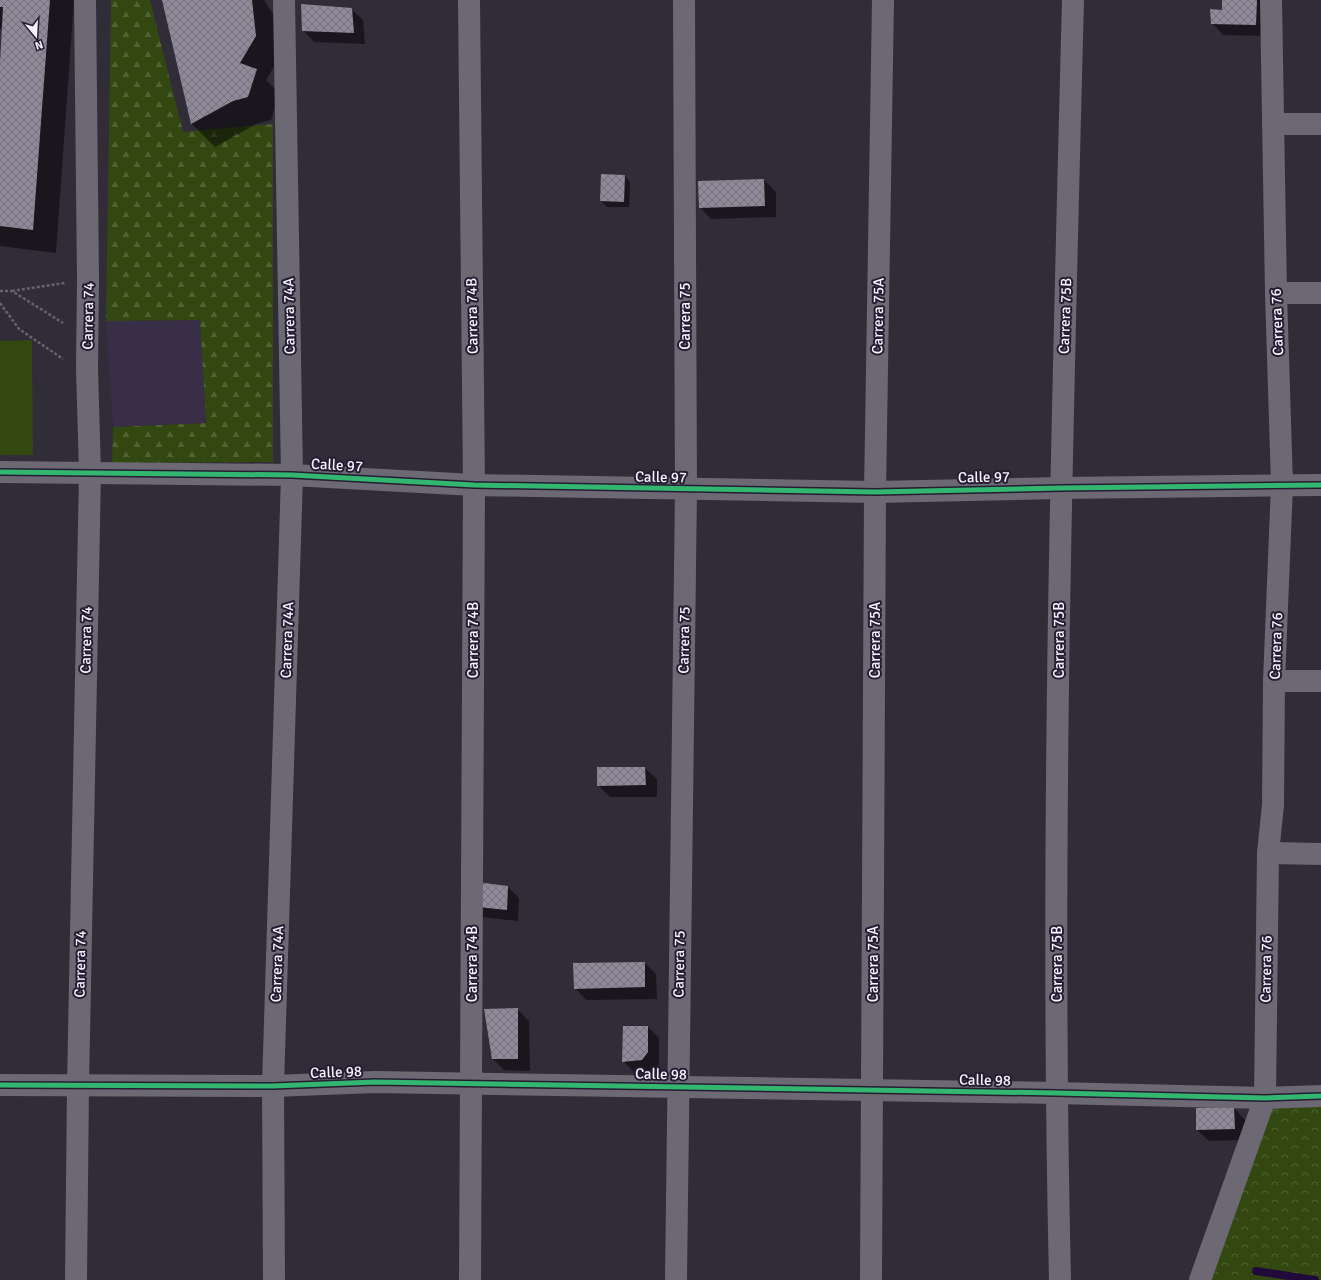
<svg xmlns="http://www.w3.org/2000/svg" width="1321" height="1280" font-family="Signika,sans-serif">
<defs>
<pattern id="forest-firs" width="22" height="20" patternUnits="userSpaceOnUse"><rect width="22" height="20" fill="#334711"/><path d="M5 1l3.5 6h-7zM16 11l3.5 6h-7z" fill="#516235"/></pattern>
<pattern id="park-crowns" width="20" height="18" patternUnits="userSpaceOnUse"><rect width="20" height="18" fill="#334711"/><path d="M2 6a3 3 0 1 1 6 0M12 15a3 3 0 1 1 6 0" fill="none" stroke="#516235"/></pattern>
<pattern id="building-cross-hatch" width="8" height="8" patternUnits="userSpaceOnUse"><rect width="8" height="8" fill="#8e8898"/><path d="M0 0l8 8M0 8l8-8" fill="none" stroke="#76727d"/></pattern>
</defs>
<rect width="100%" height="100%" fill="#302c38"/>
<!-- built -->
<path fill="#382e48" d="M200,320L206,423L113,427L106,321Z"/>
<!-- forest -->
<path fill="url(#forest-firs)" d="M111,0H150L183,132L273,124V462L112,463L113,427L206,423L200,320L106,321Z"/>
<!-- park -->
<path fill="url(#park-crowns)" d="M1321,1096V1280H1200L1265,1098Z"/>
<!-- garden -->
<path fill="#334711" d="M32,340L33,455H0V341Z"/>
<!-- shadow -->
<g fill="#0007">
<path d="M0,0H74L56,253L0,246V68L3,29L0,28Z"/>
<path d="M163,0H264L273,14L278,60L266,80L279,93L271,120L256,124L215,147L192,124Z"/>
<path d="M1222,0H1268L1267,36L1223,35L1212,23L1223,11Z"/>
<path d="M351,9L363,20L365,44L314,42L303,30Z"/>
<path d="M625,176L630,182L629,207H607L601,201Z"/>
<path d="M764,180L776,192V217L711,219L700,207Z"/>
<path d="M645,768L657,779V797H610L598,785Z"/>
<path d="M508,887L519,898L518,921L481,917L469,906Z"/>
<path d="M645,963L656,974L657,999L586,1000L575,988Z"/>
<path d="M517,1009L529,1021L530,1071L504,1070L493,1059Z"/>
<path d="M648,1027L659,1038V1064L654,1071L635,1073L623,1061Z"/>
<path d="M1234,1108L1245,1120L1246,1140L1209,1141L1197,1130Z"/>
</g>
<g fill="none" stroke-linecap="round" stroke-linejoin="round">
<!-- stream -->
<path stroke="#21093a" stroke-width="8" d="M1256,1271L1315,1280"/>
</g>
<!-- building -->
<g fill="url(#building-cross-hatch)">
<path d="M0,0H50L33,230L0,226V63L3,7H0Z"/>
<path d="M162,0H252L256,36L240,63L257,69L248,97L233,101L191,124Z"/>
<path d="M1222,0H1257L1256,25L1211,24L1210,9L1222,10Z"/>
<path d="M301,4L352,8L354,33L302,31Z"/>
<path d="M601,174L625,175L624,202L600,201Z"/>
<path d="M764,179L765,206L699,208L698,181Z"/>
<path d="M597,767H645L646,785L597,786Z"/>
<path d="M468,881L508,886L507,910L468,906Z"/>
<path d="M645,962V987L574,989L573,963Z"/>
<path d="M518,1008V1059H492L484,1009Z"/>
<path d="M623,1026H648V1052L642,1060L622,1062Z"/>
<path d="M1234,1107L1235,1129L1196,1130V1108Z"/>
</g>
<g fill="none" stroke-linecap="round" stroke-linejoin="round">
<!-- path -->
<g stroke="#67636e" stroke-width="2.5" stroke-dasharray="3 2" stroke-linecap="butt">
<path d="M0,291H12L63,323"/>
<path d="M12,291L65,283"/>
<path d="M0,303L19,329L63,359"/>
</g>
<!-- minor -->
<g stroke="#6c6874" stroke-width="22">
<path d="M469,0L474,485L470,1280"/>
<path d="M1273,124H1321"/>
<path d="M1276,293H1321"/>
<path d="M0,472L292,475L474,485L875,492L1060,488L1321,485"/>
<path d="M1274,681H1321"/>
<path d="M1268,853L1321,854"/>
<path d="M0,1085L273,1086L375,1082L1056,1093L1265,1098L1321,1096"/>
<path d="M76,1280L78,1086L90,473L87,368L88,279L85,0"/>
<path d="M274,1280L273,1086L292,475L284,0"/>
<path d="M676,1280L686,490L684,0"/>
<path d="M871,1280L875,492L883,0"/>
<path d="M1060,1280C1050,853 1062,427 1073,0"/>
<path d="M1200,1280L1265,1098L1268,853L1273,805L1274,681L1282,485L1276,293L1271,0"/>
</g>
<!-- cycleway casing -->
<g stroke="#251d32" stroke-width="8">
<g id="cycleway">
<path d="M0,472L292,475L474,485L875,492L1060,488L1321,485"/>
<path d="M0,1085L273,1086L375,1082L1056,1093L1265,1098L1321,1096"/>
</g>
</g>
<!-- cycleway -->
<use href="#cycleway" stroke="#33b770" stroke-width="5"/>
</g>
<g text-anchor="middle" stroke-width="4" stroke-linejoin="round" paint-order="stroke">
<!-- street labels -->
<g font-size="15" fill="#f6f2fe" stroke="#251d32">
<text transform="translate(88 316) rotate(-89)" y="5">Carrera 74</text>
<text transform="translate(289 316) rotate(-91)" y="5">Carrera 74A</text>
<text transform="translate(472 316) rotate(-91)" y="5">Carrera 74B</text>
<text transform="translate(685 316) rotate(-90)" y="5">Carrera 75</text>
<text transform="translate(878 316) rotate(-89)" y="5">Carrera 75A</text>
<text transform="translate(1065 316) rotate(-88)" y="5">Carrera 75B</text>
<text transform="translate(1277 322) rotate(-92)" y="5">Carrera 76</text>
<text transform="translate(337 465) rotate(3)" y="5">Calle 97</text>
<text transform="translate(661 477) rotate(1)" y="5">Calle 97</text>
<text transform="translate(984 477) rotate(-1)" y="5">Calle 97</text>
<text transform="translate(86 640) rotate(-89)" y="5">Carrera 74</text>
<text transform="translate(287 640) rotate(-88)" y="5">Carrera 74A</text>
<text transform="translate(473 640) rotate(-90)" y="5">Carrera 74B</text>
<text transform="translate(684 640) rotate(-89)" y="5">Carrera 75</text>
<text transform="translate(875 640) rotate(-90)" y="5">Carrera 75A</text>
<text transform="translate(1059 640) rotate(-90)" y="5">Carrera 75B</text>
<text transform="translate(1276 646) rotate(-88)" y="5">Carrera 76</text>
<text transform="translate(80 964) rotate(-89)" y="5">Carrera 74</text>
<text transform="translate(277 964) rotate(-88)" y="5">Carrera 74A</text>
<text transform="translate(472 964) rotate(-90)" y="5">Carrera 74B</text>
<text transform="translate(679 964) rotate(-89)" y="5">Carrera 75</text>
<text transform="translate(873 964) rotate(-90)" y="5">Carrera 75A</text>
<text transform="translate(1057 964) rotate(-90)" y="5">Carrera 75B</text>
<text transform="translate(1266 969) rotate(-89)" y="5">Carrera 76</text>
<text transform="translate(336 1072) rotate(-2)" y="5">Calle 98</text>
<text transform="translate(661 1074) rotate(1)" y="5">Calle 98</text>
<text transform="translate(985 1080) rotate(1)" y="5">Calle 98</text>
</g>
</g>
<!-- north arrow -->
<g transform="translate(36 36) rotate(162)" stroke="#251d32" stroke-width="3" paint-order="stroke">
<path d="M0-3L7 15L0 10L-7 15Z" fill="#f6f2fe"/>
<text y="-6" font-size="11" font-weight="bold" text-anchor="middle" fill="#f6f2fe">N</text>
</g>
</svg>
